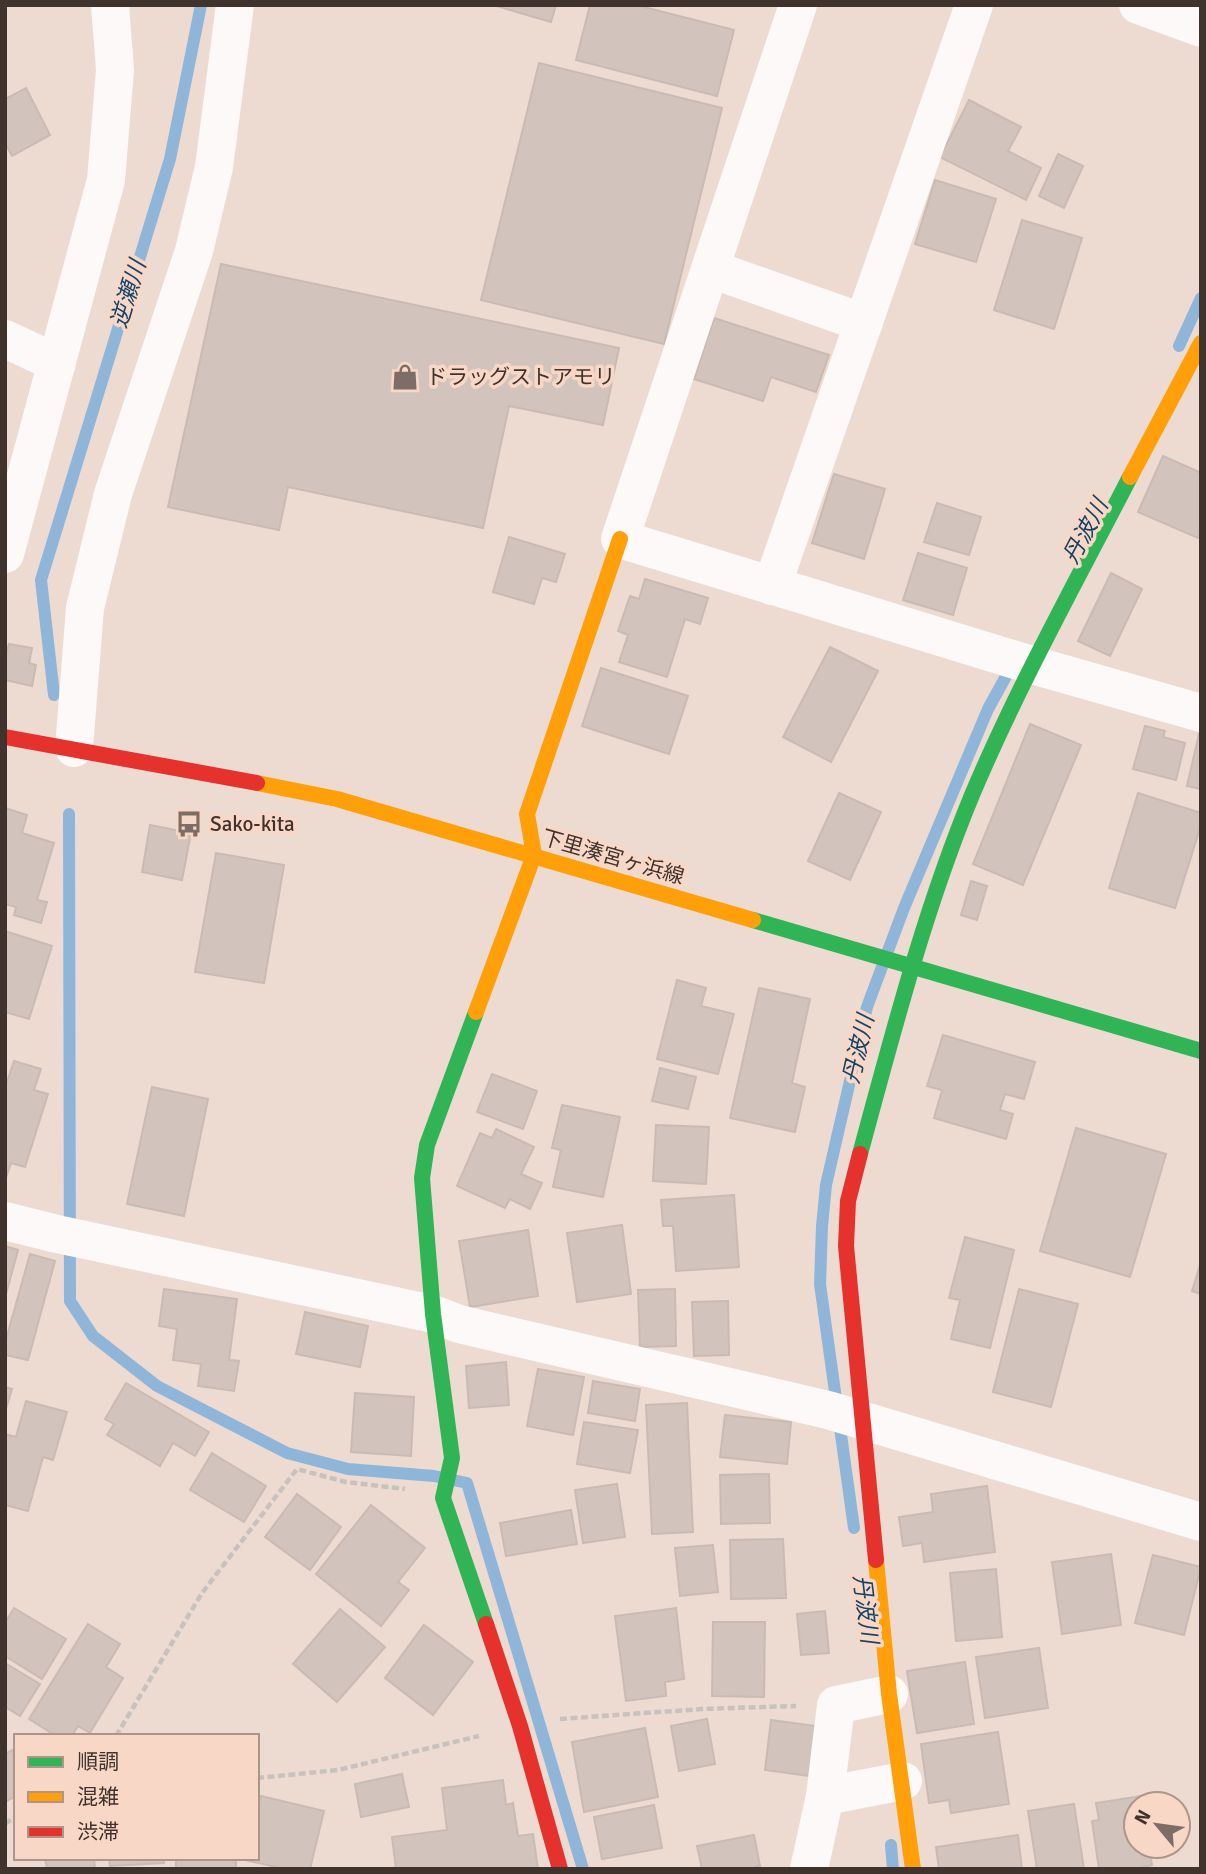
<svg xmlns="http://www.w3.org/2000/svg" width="1206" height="1874" font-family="Signika,'Noto Sans JP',sans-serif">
<rect width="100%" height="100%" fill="#eddad1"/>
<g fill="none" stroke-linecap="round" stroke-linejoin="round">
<!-- stream -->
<g stroke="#8fb6d8" stroke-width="12">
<path d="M1179,346L1201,298"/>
<path d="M54,695L41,580L170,159L201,5"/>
<path d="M69,814L70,1301L93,1336L157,1386L287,1453L348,1469L434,1476L467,1483L583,1869"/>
<path d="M854,1528L820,1284L822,1226L826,1185L867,1007L904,908L988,709L1010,669"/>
<path d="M891,1845L893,1869"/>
</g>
</g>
<!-- building -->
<g fill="#d2c4bd" stroke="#c9bbb3" stroke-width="2">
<path d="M493,5H556L551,22Z"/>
<path d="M590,5H636L734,30L717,96L576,60Z"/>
<path d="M539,63L722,108L664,344L481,300Z"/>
<path d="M26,88L50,135L12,156L5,143V99Z"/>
<path d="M969,100L1021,127L1008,151L1041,168L1026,200L940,157Z"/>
<path d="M1058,154L1083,166L1064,208L1039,196Z"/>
<path d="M935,180L996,199L976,262L915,244Z"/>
<path d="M1022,220L1082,238L1054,329L994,310Z"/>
<path d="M221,264L619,348L603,425L509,406L483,528L288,487L279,530L168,507Z"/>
<path d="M714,318L829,355L816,392L771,377L763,401L694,379Z"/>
<path d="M1163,456L1201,473V532L1198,538L1138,512Z"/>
<path d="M834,474L885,489L864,559L812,543Z"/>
<path d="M937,503L981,517L969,555L924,542Z"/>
<path d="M509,537L565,554L556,582L542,578L534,604L493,592Z"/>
<path d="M918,553L967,568L953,615L903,600Z"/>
<path d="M1111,573L1142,589L1110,656L1078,641Z"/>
<path d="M645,579L708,598L700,624L685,619L667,677L619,662L628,635L618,631L630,596L639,599Z"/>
<path d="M9,644L32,648L29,663L36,665L32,686L5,680V658Z"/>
<path d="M830,647L878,671L831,762L783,737Z"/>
<path d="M601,668L688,696L669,754L582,726Z"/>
<path d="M1030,724L1081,745L1023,885L973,864Z"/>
<path d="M1145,726L1165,731L1163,737L1185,743L1176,780L1133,769Z"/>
<path d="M1199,734H1201V789L1187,786Z"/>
<path d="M839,793L881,812L850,880L808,861Z"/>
<path d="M1138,793L1201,813V825L1175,908L1109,888Z"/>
<path d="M5,808L27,815L22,833L54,843L37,900L47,902L41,923L14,915L16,907L5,904Z"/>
<path d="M150,825L191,833L182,880L142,872Z"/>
<path d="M216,853L284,865L264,983L195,972Z"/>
<path d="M971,881L987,886L977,920L961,915Z"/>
<path d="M5,931L52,946L29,1019L5,1012Z"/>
<path d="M677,980L706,988L701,1006L734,1014L718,1074L657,1059Z"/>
<path d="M759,988L810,999L792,1083L805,1087L795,1132L730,1118Z"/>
<path d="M943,1035L1035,1062L1024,1099L1005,1094L1000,1110L1013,1114L1006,1139L934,1118L942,1090L927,1086Z"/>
<path d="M14,1061L41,1069L34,1090L48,1094L25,1167L11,1163L5,1181V1088Z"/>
<path d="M660,1068L696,1077L688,1109L652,1101Z"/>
<path d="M492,1074L537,1091L523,1129L477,1112Z"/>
<path d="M152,1087L208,1099L184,1216L127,1204Z"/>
<path d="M562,1105L620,1117L603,1197L553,1187L561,1150L552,1148Z"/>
<path d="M656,1125L709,1127L706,1184L653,1181Z"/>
<path d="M1076,1128L1166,1154L1130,1277L1040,1251Z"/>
<path d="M496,1129L534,1147L521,1174L542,1183L530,1209L510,1199L505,1208L457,1186L480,1133L492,1138Z"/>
<path d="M734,1195L739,1267L676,1271L673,1226H663L661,1200Z"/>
<path d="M622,1225L631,1294L577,1302L567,1233Z"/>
<path d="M528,1230L538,1296L470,1307L459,1241Z"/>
<path d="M965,1237L1014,1250L990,1348L951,1339L960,1300L949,1298Z"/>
<path d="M5,1246L18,1250L5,1298Z"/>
<path d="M30,1254L55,1261L28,1360L5,1355V1343Z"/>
<path d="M1201,1262V1294L1192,1291Z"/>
<path d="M164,1289L237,1299L229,1360L239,1361L234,1391L198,1386L201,1364L173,1360L177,1329L159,1326Z"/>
<path d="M675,1289L676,1346L640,1347L638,1290Z"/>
<path d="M1019,1289L1078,1304L1051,1407L993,1392Z"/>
<path d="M728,1301L729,1355L694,1356L692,1302Z"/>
<path d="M305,1312L368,1326L360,1367L296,1354Z"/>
<path d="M506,1362L509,1405L469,1408L466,1366Z"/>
<path d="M538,1369L584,1377L573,1435L527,1426Z"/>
<path d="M593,1381L640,1389L635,1421L588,1413Z"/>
<path d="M126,1383L209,1432L195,1456L173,1443L160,1466L107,1435L114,1424L105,1419Z"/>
<path d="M5,1387L12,1389L5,1412Z"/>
<path d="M355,1393L414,1397L411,1456L351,1452Z"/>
<path d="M26,1401L67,1412L53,1460L43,1457L28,1511L5,1505V1434L16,1437Z"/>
<path d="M687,1403L693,1532L652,1534L646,1405Z"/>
<path d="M725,1415L791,1422L787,1464L720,1457Z"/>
<path d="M584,1422L638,1430L630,1473L577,1464Z"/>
<path d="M212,1453L266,1486L244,1522L190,1490Z"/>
<path d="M769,1474L770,1523L721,1524L720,1475Z"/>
<path d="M617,1484L625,1537L583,1543L575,1490Z"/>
<path d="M987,1486L995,1552L924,1562L922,1543L903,1546L899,1517L933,1512L931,1494Z"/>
<path d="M297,1494L341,1527L310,1570L265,1537Z"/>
<path d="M371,1505L425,1548L398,1582L409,1590L381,1626L316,1574Z"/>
<path d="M571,1510L577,1544L506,1556L500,1523Z"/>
<path d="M783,1539L786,1598L731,1599L730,1540Z"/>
<path d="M713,1545L718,1592L680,1596L675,1548Z"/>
<path d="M1111,1554L1121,1625L1062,1634L1052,1562Z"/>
<path d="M1153,1555L1201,1567L1184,1635L1135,1623Z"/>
<path d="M996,1569L1002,1637L956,1641L950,1573Z"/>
<path d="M14,1608L66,1639L42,1679L5,1656V1623Z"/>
<path d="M676,1608L684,1679L665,1682L666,1696L626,1701L615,1616Z"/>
<path d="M340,1609L385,1647L337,1702L293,1664Z"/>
<path d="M825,1611L829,1653L801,1655L797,1614Z"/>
<path d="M713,1622H765L764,1697L712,1696Z"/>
<path d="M88,1624L120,1644L106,1667L123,1678L90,1733L78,1726L72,1736H56L29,1719Z"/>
<path d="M424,1625L473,1662L433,1715L385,1678Z"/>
<path d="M1039,1648L1048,1708L985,1718L976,1657Z"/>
<path d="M965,1662L974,1724L917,1733L907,1671Z"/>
<path d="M5,1663L40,1684L20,1716L5,1707Z"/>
<path d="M707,1719L715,1764L679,1771L671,1726Z"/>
<path d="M771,1720L816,1726L810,1776L765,1770Z"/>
<path d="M645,1728L658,1797L584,1812L572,1742Z"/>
<path d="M998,1732L1009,1804L951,1813L949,1800L929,1803L921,1744Z"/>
<path d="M12,1750L16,1756V1796L5,1802V1754Z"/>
<path d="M402,1774L409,1807L361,1817L355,1784Z"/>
<path d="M503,1780L506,1805L513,1803L518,1836L533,1834L538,1869H396L392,1837L447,1830L442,1788Z"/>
<path d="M261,1796L324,1811L310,1869H285L245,1860L257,1858V1810Z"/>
<path d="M1142,1796L1143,1804H1136V1846H1149L1152,1865L1135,1869H1099L1092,1821L1099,1820L1096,1803Z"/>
<path d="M1074,1804L1084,1869H1037L1028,1811Z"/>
<path d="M654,1805L662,1848L602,1859L594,1817Z"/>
<path d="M754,1835L760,1866L755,1867L756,1869H702L697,1846Z"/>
<path d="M1018,1835L1022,1869H939L936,1847Z"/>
<path d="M45,1858H94L95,1869H47Z"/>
<path d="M109,1858H164V1863L110,1866Z"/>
<rect x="176" y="1858" width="60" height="11"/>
</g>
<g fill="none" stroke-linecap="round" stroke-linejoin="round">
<!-- path -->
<g stroke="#c8c2bf" stroke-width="4.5" stroke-dasharray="7 3.5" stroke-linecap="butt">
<path d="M560,1719L702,1709L796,1706"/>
<path d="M116,1736L202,1593L297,1469L346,1482L405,1489"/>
<path d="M257,1778L338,1770L479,1736"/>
<path d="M5,1824L16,1816"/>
</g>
<!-- street -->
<g stroke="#fcf9f8" stroke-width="38">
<path d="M798,5L620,539L1022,662L1201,713"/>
<path d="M1138,5L1201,28"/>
<path d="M711,269L864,323"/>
<path d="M5,339L57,363"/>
<path d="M5,554L106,180L115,70L110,5"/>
<path d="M772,586L974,5"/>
<path d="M74,748L85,608L113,494L194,251L214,167L235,5"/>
<path d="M5,1221L57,1234L433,1314L459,1324L828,1410L1201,1522"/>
<path d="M825,1796L903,1781"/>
<path d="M809,1869L825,1796L836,1705L889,1694"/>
</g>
<!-- fast -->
<g stroke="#30b455" stroke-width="16">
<path d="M753,920L1201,1051"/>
<path d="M476,1012L427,1145L422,1178L433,1314L452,1458L443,1498L486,1624"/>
<path d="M860,1154C893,1033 924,911 972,795C1018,686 1076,582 1130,477"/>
</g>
<!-- slow -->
<g stroke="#ff9f0a" stroke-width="16">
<path d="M1130,477L1201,343"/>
<path d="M257,783L337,799L753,920"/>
<path d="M476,1012L534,855L527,814L620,539"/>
<path d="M876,1560L889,1694L913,1869"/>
</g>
<!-- jam -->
<g stroke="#e5322d" stroke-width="16">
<path d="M5,737L257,783"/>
<path d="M860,1154L848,1201L846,1246L876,1560"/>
<path d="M486,1624L520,1726L560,1869"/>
</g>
</g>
<!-- icons -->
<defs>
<g id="shop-bare" transform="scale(2.1)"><path d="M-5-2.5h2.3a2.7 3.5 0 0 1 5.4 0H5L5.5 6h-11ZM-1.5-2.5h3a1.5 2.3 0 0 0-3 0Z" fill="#7d6d66" stroke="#f8d7c6" stroke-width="2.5" paint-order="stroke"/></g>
<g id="bus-bare" transform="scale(2.1)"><path d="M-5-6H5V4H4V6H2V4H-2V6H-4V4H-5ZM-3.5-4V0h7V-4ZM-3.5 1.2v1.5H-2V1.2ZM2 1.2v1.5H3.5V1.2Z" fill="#7d6d66" stroke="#f8d7c6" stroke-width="2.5" paint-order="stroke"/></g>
</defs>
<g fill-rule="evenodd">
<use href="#shop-bare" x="405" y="377"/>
<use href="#bus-bare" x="189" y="824"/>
</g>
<g text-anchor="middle" stroke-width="7" stroke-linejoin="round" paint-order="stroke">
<!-- poi labels -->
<g font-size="21" fill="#40332d" stroke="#f8d7c6" text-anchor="start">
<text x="426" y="384">ドラッグストアモリ</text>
<text x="210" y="831">Sako-kita</text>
</g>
<!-- street labels -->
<g font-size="21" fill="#40332d" stroke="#f8d7c6">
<text transform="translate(613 857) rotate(16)" y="7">下里湊宮ヶ浜線</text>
</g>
<!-- water labels -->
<g font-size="23" font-style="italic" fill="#144467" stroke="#f8d7c6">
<text transform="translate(128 294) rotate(-73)" y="8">逆瀬川</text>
<text transform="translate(1085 531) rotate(-62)" y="8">丹波川</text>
<text transform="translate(858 1049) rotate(-77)" y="8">丹波川</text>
<text transform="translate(866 1609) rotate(83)" y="8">丹波川</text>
</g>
</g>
<!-- border -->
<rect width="1206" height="1874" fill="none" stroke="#40332d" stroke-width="14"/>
<!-- legend -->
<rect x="14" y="1734" width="245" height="126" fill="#f8d7c6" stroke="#ae9589" stroke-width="2"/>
<rect x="28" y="1757" width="35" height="10" fill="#30b455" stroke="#ae9589" stroke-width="2"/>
<text x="77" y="1769" font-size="21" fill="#40332d">順調</text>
<rect x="28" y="1792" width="35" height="10" fill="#ff9f0a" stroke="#ae9589" stroke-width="2"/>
<text x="77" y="1804" font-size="21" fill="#40332d">混雑</text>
<rect x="28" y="1827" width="35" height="10" fill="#e5322d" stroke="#ae9589" stroke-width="2"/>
<text x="77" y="1839" font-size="21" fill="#40332d">渋滞</text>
<!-- north arrow -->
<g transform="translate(1157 1825) rotate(299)"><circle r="33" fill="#f8d7c6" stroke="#ae9589" stroke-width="2"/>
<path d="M0-5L12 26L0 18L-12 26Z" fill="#7d6d66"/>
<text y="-10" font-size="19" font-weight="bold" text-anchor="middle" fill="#40332d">N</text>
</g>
</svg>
